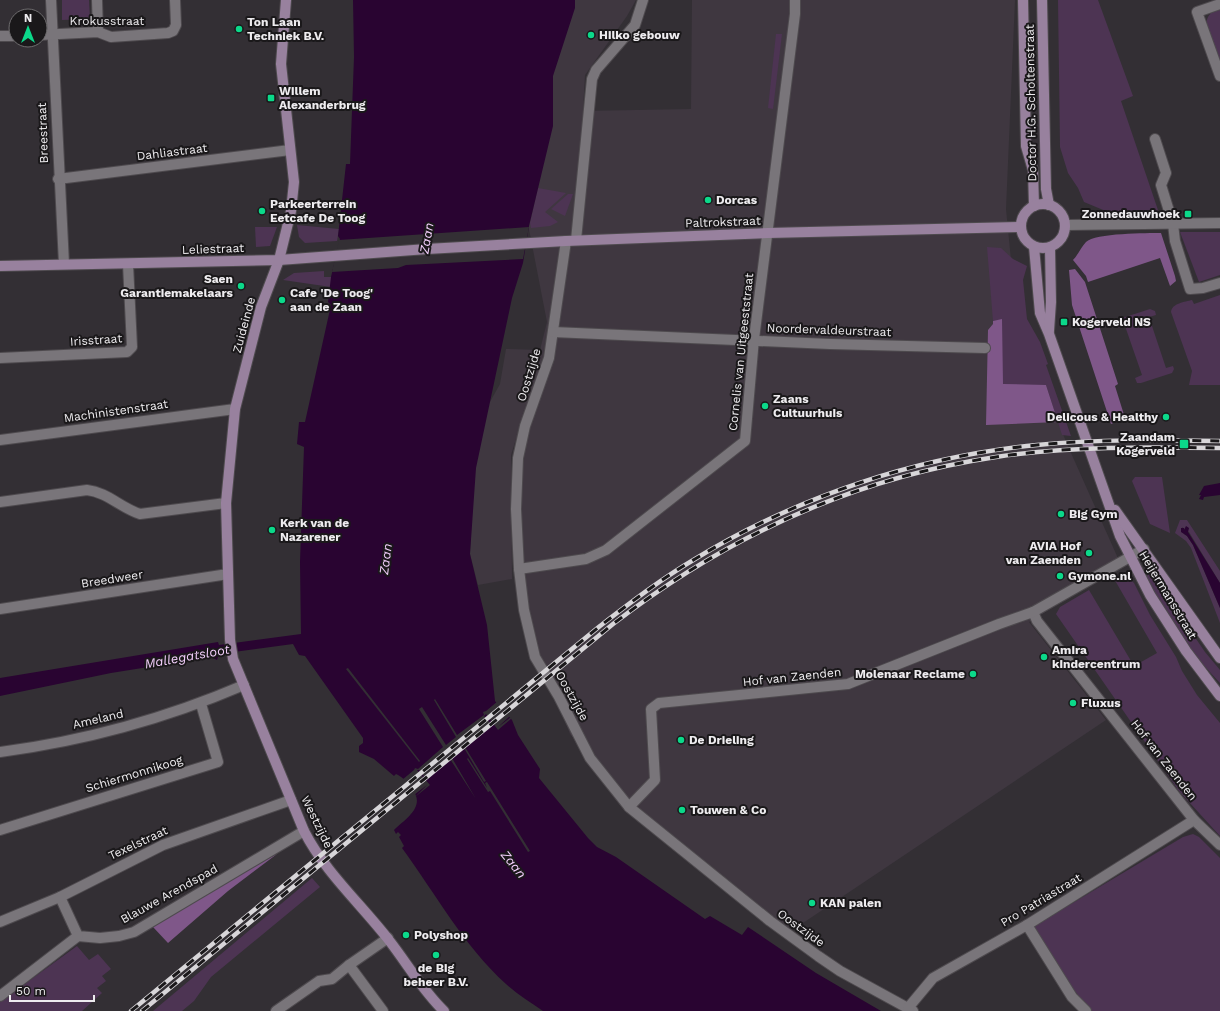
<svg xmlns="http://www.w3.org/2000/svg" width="1220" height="1011" font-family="'Work Sans',sans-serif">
<rect width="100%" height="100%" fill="#332f34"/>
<!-- built -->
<path fill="#3f3740" d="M571,0H636L627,16L585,75L583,111L691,109L692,0H1015L1006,209L1017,321L1067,444L1121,565L1029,622L1106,720L803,923L784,930L639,809L570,734L525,622L513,453L517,436L511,455L512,579L478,585L470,554L476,427L500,384L506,349L540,350L547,322L528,224L549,75Z"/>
<!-- green -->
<g fill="#4d3453">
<path d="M62,0H89L90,19L62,20Z"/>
<path d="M1058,0H1098L1133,96L1121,101L1159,213L1108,212L1084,202L1078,188L1068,173L1060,147Z"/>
<path d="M1220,8V68C1213,49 1193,16 1220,8Z"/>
<path d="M776,34H782L773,109L768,108Z"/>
<path d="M538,188L566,193L545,212L558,222L550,226L531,228L530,223Z"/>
<path d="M568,194H573L565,216L551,209Z"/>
<path d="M297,225L339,229L337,241L305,243L299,237Z"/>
<path d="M255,227H277L270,246L256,247Z"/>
<path d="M1180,232H1220V275L1199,282Z"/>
<path d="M987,247L1001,248L1013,259L1027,266L1023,280L1027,319L1040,342L1048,364L1046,365L1071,436L1062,435L1046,385H1002V320L993,321Z"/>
<path d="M324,271V277H331V287L283,280L294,273Z"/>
<path d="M1220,295V385H1189L1192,371L1171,312C1172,303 1185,302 1192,300L1194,304Z"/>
<path d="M1150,309L1155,311L1156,315L1149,317L1166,368L1173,366L1174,369L1172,373L1141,383H1137L1135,378L1142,375L1125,326L1118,328L1117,323L1119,319Z"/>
<path d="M1135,477H1162L1170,533L1150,524L1132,481Z"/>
<path d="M1180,520H1187L1220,571V583L1189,532L1182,527L1184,534L1187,536L1193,545L1220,608V623L1191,548L1186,541L1175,533Z"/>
<path d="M1151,573L1205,652L1220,670V683L1196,657L1145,577Z"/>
<path d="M1121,576L1128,577L1134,583L1150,615L1176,657L1182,671L1197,695L1220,723V836L1179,791L1056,614L1060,607L1089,590L1134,666L1157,653L1113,577Z"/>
<path d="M1193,834L1199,837L1220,858V1011H1090L1034,937L1031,928L1183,837Z"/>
<path d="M312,878L320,887L211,977L194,1001L182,1011H153Z"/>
<path d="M77,946L89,960L98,954L111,969L102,976L106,981L97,988L102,993L82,1011H0V1002Z"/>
</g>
<!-- forest -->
<g fill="#7f5789">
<path d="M1161,233L1175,276L1176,281L1170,286L1160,258L1088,282L1086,276L1073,260C1078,255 1081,247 1086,242C1095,233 1148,233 1161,233Z"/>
<path d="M1075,269L1085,282L1118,384L1115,386L1125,418L1111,424L1072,305L1069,270Z"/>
<path d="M1002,319L1003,384L1046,385L1058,422L986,425L988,330L993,324V321Z"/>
<path d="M277,854L228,891L168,943L153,927L248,869Z"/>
</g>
<!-- water -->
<g fill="#290431">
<path d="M353,0H575V8L553,76V126L529,226L523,263L512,298L476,468L470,554L487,625L495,701L512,720L518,735L540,769L539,778L588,838L597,847L616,857L705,919L710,916L742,935L748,927L816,973L881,1011H543C530,1002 517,994 506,984C464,946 435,893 402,848L404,846L399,837L401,835L398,832L396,834L394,830C407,818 426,806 412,789C407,782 403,777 396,774L394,776L374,759L359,752V746L363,743V738L305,656L299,655L293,644L219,654L217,660L211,657L111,673L0,696V678L218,642L219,645L301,634L300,562L304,447L297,444L299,422H305L331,305L328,302L331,277L340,239L338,236L346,164H350L354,57Z"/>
<path d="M1220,483V495L1204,497L1203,500L1199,499L1201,495H1199L1204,486Z"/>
<path d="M1186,526L1189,528L1188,532L1220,583V608L1193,545L1187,536L1181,532V528H1184V530Z"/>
</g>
<!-- pier -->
<g fill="#332f34">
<path d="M529,227L523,259L406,265L398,268L332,272L339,240Z"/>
<path d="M348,668L420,761L419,762L346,669Z"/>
<path d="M435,699L457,735L484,715L483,712L486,711L498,701L510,716L498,727L511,717L512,718L498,730L486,714L484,716L492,725L465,747L486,781L484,782L464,748L452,758L476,799L450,759L426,779L419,770H417L430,785L415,797L427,785L414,795L402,780L414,770L415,768L418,769L443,747L419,709L422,707L446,745L456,737L434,700Z"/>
<path d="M468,758L487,788L485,783L487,782L530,851L528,852L490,791L488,792L467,759Z"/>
</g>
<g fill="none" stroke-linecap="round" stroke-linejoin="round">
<!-- street casing -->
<g stroke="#4e4a4e" stroke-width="12">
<g id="street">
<path d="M51,0L64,264"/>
<path d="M97,0L98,32"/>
<path d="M1220,4L1197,12L1220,76"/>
<path d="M40,35L98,32L111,37L168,33L173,31L176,25L175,0"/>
<path d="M0,36H16"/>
<path d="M1155,139L1166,173L1161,185L1173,224L1175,241L1190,289L1203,288L1220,283"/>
<path d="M58,179L290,150"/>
<path d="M1066,225L1220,223"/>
<path d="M576,240L592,79L596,70L635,25L643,0"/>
<path d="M566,241L549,358L525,426L518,458L516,509L519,569L524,610L535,657L559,697L590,758L629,807L770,921L818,956L840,971L913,1011"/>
<path d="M553,332L830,344L985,348"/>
<path d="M0,358L127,352L132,347L128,264"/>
<path d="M0,440L235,409"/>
<path d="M0,502L87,490C107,492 121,508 140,514L226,503"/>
<path d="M519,569L586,559L606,550L745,441L754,339L795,14V0"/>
<path d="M0,609L228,574"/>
<path d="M1033,612L1037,621L1194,820L1220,845"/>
<path d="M0,752C84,741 167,718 244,685"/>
<path d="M629,807L655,780L651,709L659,703L848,684L999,624L1033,612L1144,549"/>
<path d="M0,830L218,762L201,704"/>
<path d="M60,897L78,936L100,938L119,936L134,932L304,831"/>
<path d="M0,922L60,897L163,845L291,800"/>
<path d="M1027,925L1072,997L1086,1011"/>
<path d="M349,965L383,1011"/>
<path d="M0,996L78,936"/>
<path d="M908,1008L933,978L1027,925L1194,820"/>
<path d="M276,1011L319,981L332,979L349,965L388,938"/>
</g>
</g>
<!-- secondary casing -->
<g stroke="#4e4a4e" stroke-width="12">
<g id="secondary">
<path d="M286,0L281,64L294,182L291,211L279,260L261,307L235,409L226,503L230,640L233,659L304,831C325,872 360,903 388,939C407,963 422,990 444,1011"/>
<path d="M1023,0L1026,146L1033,170L1034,206"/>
<path d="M1042,0L1046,189L1049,205"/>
<circle cx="1043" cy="226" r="22"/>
<path d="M1034,247L1040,313L1049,334L1120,536L1150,595L1186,651L1220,696"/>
<path d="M0,266L279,260L427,249L566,241L768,233L1021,227"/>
<path d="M1049,331L1051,302L1050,248"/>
<path d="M1115,510L1220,658"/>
</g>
</g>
<!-- street -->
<use href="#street" stroke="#79757a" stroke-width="10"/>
<!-- secondary -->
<use href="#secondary" stroke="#98819e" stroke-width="10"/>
<!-- rail casing -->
<g stroke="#d8d6d9" stroke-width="4.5">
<g id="rail">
<path d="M131,1011L600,626C630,603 661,579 695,559C799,496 916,457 1037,445C1098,439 1159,440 1220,441"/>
<path d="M142,1011L613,624C726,537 854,478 996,457C1070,446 1145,447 1220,448"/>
</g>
</g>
<!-- rail -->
<use href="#rail" stroke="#1a181a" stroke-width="3" stroke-dasharray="9" stroke-linecap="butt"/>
</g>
<!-- markers -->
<g fill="#0bd98a" stroke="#1a181a" stroke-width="1.5">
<circle cx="239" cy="29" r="4"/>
<circle cx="591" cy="35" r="4"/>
<rect x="267" y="94" width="8" height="8" rx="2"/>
<circle cx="708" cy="200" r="4"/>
<circle cx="262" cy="211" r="4"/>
<rect x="1184" y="210" width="8" height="8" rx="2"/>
<circle cx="241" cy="286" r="4"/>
<circle cx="282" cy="300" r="4"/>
<rect x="1060" y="318" width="8" height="8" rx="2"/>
<circle cx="765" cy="406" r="4"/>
<circle cx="1166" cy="417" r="4"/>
<rect x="1179" y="439" width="10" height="10" rx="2"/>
<circle cx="1061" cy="514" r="4"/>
<circle cx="272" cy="530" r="4"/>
<circle cx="1089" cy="553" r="4"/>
<circle cx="1060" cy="576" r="4"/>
<circle cx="1044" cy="657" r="4"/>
<circle cx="973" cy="674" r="4"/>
<circle cx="1073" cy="703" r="4"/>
<circle cx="681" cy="740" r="4"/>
<circle cx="682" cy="810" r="4"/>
<circle cx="812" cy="903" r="4"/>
<circle cx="406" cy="935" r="4"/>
<circle cx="436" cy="955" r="4"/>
</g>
<g text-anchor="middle" stroke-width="4" stroke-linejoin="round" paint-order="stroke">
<!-- street labels -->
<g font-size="12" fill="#eeecef" stroke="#1a181a">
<text x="107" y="25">Krokusstraat</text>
<text transform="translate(1031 103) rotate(-91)" y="4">Doctor H.G. Scholtenstraat</text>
<text transform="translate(43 133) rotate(-92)" y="4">Breestraat</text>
<text transform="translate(172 152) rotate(-7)" y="4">Dahliastraat</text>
<text transform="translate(723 222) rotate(-2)" y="4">Paltrokstraat</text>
<text transform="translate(213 249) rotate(-2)" y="4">Leliestraat</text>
<text transform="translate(244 325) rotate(-75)" y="4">Zuideinde</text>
<text transform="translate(829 330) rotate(2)" y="4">Noordervaldeurstraat</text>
<text transform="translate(96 340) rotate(-4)" y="4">Irisstraat</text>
<text transform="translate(741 352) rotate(-84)" y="4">Cornelis van Uitgeeststraat</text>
<text transform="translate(529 375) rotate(-73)" y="4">Oostzijde</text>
<text transform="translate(116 411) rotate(-8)" y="4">Machinistenstraat</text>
<text transform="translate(112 579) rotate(-9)" y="4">Breedweer</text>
<text transform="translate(1168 595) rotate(59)" y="4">Heijermansstraat</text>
<text transform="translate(792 677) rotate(-6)" y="4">Hof van Zaenden</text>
<text transform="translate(572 696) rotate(61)" y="4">Oostzijde</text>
<text transform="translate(98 719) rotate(-13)" y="4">Ameland</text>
<text transform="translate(1164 760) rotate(52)" y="4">Hof van Zaenden</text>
<text transform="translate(134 774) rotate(-17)" y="4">Schiermonnikoog</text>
<text transform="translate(317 822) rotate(64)" y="4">Westzijde</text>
<text transform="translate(138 843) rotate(-25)" y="4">Texelstraat</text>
<text transform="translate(169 894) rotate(-29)" y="4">Blauwe Arendspad</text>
<text transform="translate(1041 900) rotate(-31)" y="4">Pro Patriastraat</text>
<text transform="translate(801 928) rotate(36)" y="4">Oostzijde</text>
</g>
<!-- poi labels -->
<g font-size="12" font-weight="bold" fill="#eeecef" stroke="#1a181a" text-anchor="start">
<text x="247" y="26">Ton Laan<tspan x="247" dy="14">Techniek B.V.</tspan></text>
<text x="599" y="39">Hilko gebouw</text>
<text x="279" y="95">Willem<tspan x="279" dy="14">Alexanderbrug</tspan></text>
<text x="716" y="204">Dorcas</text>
<text x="270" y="208">Parkeerterrein<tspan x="270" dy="14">Eetcafe De Toog</tspan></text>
<text x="1180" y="218" text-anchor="end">Zonnedauwhoek</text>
<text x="233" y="283" text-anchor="end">Saen<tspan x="233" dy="14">Garantiemakelaars</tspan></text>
<text x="290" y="297">Cafe 'De Toog'<tspan x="290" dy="14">aan de Zaan</tspan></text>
<text x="1072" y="326">Kogerveld NS</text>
<text x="773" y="403">Zaans<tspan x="773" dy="14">Cultuurhuis</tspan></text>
<text x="1158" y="421" text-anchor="end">Delicous &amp; Healthy</text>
<text x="1175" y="441" text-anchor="end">Zaandam<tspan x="1175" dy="14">Kogerveld</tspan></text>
<text x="1069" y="518">Big Gym</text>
<text x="280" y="527">Kerk van de<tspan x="280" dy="14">Nazarener</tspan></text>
<text x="1081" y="550" text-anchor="end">AVIA Hof<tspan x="1081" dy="14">van Zaenden</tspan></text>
<text x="1068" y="580">Gymone.nl</text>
<text x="1052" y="654">Amira<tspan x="1052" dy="14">kindercentrum</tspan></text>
<text x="965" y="678" text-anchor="end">Molenaar Reclame</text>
<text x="1081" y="707">Fluxus</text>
<text x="689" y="744">De Drieling</text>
<text x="690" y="814">Touwen &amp; Co</text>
<text x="820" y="907">KAN palen</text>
<text x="414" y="939">Polyshop</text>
<text x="436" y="972" text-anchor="middle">de Big<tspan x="436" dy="14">beheer B.V.</tspan></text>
</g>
<!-- water labels -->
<g font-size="13" font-style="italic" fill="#f4d0fd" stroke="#1a181a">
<text transform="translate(426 238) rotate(-80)" y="5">Zaan</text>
<text transform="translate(385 559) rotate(-83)" y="5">Zaan</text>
<text transform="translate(187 656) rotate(-10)" y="5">Mallegatsloot</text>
<text transform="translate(514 864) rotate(51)" y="5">Zaan</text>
</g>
</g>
<!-- north arrow -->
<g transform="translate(28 28)"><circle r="19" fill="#1a181a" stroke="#6f6d6f"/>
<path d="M0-3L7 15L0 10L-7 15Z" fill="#0bd98a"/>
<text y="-6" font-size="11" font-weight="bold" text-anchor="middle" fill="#eeecef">N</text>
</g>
<!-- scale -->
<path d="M10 995v6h84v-6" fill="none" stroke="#eeecef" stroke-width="2"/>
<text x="16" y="995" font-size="12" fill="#eeecef" stroke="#1a181a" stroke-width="3" paint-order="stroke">50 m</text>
</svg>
